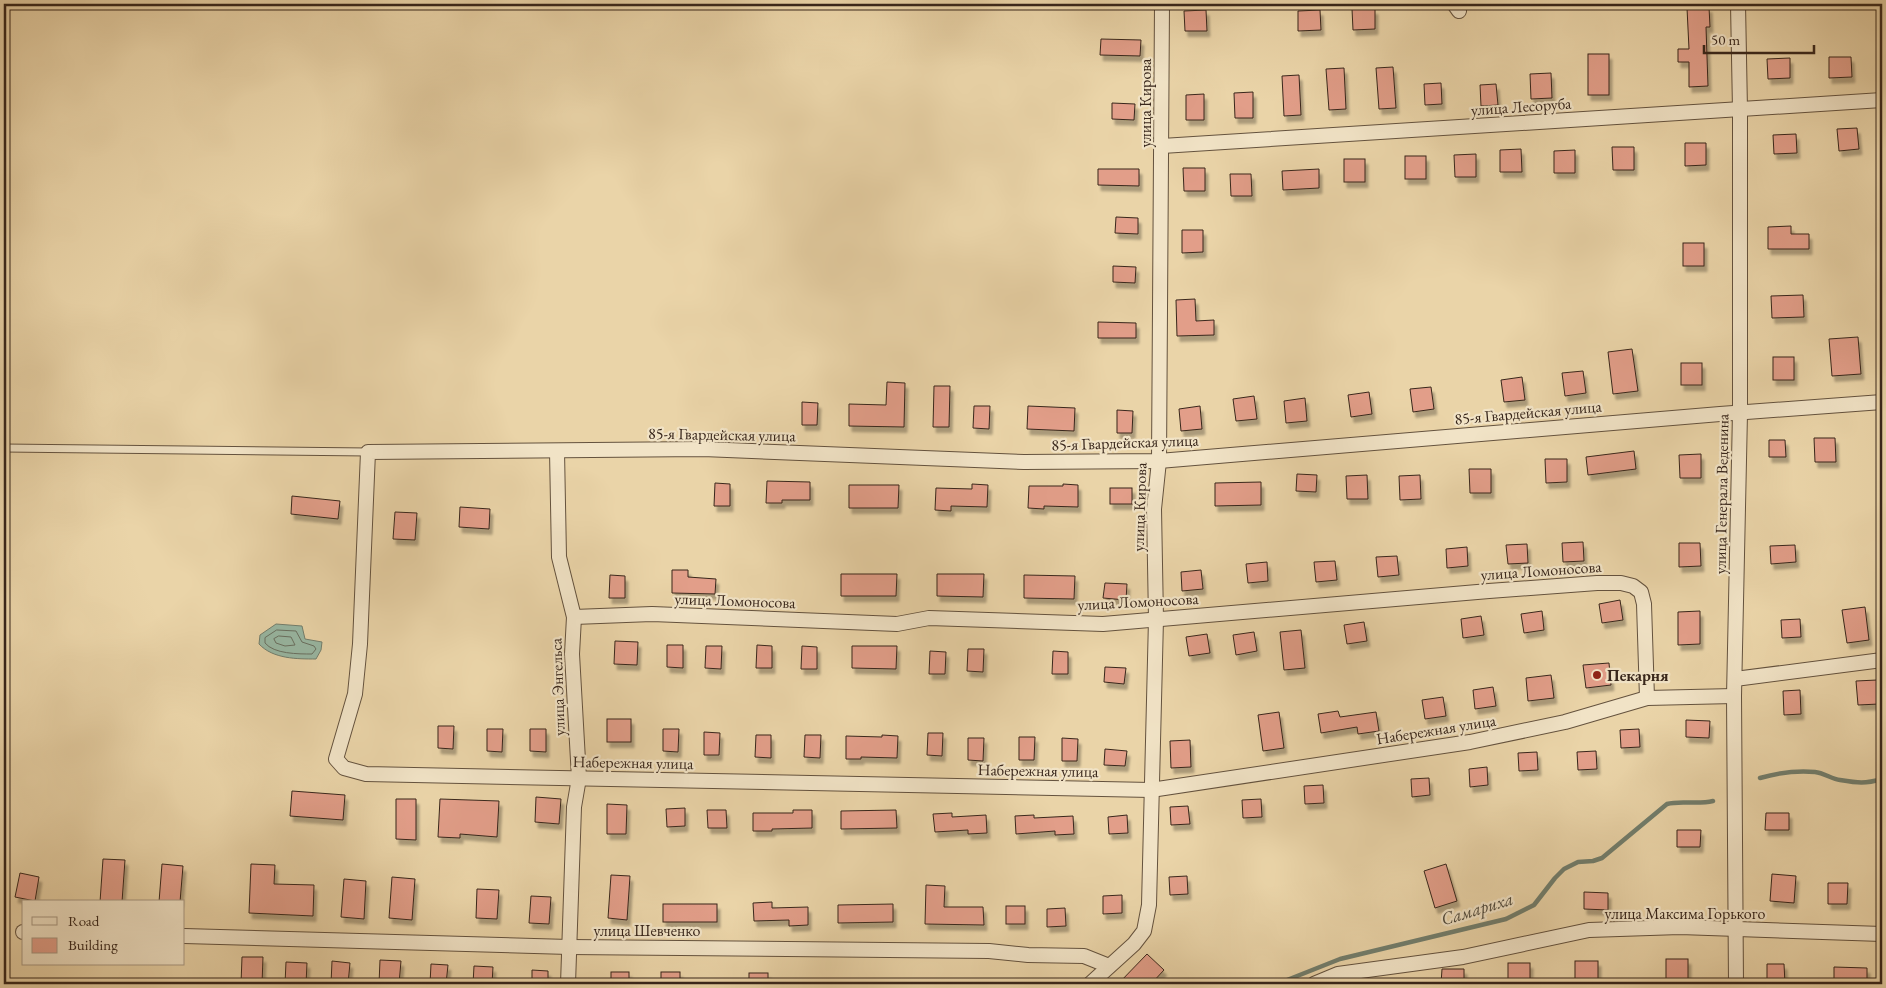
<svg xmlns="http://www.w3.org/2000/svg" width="1886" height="988" font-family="'EB Garamond',serif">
<defs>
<filter id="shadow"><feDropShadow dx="3" dy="5.5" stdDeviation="1" flood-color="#0004"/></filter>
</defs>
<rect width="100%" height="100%" fill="#ead4a8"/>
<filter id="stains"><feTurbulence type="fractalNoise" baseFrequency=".004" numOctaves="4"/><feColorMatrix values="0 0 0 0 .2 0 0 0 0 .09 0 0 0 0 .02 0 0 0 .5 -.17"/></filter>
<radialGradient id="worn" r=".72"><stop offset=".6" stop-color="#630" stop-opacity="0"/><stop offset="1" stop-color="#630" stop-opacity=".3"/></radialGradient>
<!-- water -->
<path fill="#98b8a4" stroke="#727e6d" d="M276,624L302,626L305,639L322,642L321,650L316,659C297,659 273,659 259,644L260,635Z"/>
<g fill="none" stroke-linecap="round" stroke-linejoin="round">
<!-- shore -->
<g stroke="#686f60" stroke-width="1">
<path d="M277,630L296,631L302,642L314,646L316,649L312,654C298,654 274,654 265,643V638Z"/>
<path d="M279,636L291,637L295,645L285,646L276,643L274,639Z"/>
</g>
<!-- stream -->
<g stroke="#727e6d" stroke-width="4.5">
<path d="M1760,778C1778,773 1797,770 1815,772C1824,773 1832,779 1840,780C1858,783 1865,784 1882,779"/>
<path d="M1277,984L1340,959L1506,919L1534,905L1555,878L1564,869L1578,862L1593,861L1602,858L1667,804C1680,800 1697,805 1713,801"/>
</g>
</g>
<!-- building -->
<g fill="#e29e89" stroke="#38261b" filter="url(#shadow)">
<path d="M1709,7L1710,27H1706L1708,86L1689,87V62H1678V49H1689L1687,8Z"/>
<path d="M1352,9H1375V29L1353,30Z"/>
<path d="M1206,10L1207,31H1185L1184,11Z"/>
<path d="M1320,10L1321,30L1298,31V11Z"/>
<path d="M1101,39L1141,40L1140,56L1100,55Z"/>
<rect x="1588" y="54" width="21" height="41"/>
<path d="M1829,57H1851L1852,77L1829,78Z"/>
<path d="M1790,58V78L1768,79L1767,59Z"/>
<path d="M1393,67L1396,108L1379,109L1376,68Z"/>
<path d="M1344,68L1346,109L1329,110L1326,69Z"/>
<path d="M1551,73L1552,98L1531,99L1530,74Z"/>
<path d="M1299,75L1301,115L1284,116L1282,76Z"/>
<path d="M1441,83L1442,104L1425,105L1424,84Z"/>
<path d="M1496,84L1498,105L1481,106L1480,85Z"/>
<path d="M1253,92V118H1235L1234,93Z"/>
<path d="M1204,94V120H1186V95Z"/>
<path d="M1112,103L1135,104L1134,120L1112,119Z"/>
<path d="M1857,128L1859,149L1839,151L1837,129Z"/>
<path d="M1796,134L1797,153L1774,154L1773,135Z"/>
<path d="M1685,143H1706V165L1685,166Z"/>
<path d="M1612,147H1634V170H1613Z"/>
<path d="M1521,149L1522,172H1500V150Z"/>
<path d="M1575,150V173H1554V151Z"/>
<path d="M1476,154V177H1455L1454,155Z"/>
<rect x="1405" y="156" width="21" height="23"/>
<rect x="1344" y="159" width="21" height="23"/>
<path d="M1183,168H1205V191H1184Z"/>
<path d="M1098,169H1139V186L1098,185Z"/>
<path d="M1319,169V188L1283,190L1282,171Z"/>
<path d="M1230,174H1251L1252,196H1231Z"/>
<path d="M1116,217L1138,218V234L1115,233Z"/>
<path d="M1791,226V234H1809V249H1768V227Z"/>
<path d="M1182,230H1203V252L1182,253Z"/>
<rect x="1683" y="243" width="21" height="23"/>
<path d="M1113,266L1136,267L1135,283L1113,282Z"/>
<path d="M1803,295L1804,317L1772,318L1771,296Z"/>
<path d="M1195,299L1196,321L1214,320V335L1177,336L1176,300Z"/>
<path d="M1098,322L1136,323V338H1098Z"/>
<path d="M1858,337L1861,374L1832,376L1829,339Z"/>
<path d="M1632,349L1638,391L1613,394L1608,352Z"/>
<rect x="1773" y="357" width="21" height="23"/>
<rect x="1681" y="363" width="21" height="22"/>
<path d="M1583,371L1586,393L1565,396L1562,373Z"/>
<path d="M1522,377L1525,400L1504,402L1501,380Z"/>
<path d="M887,382L905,383L904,427L849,426V404L886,405Z"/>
<path d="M934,386H950L949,427H933Z"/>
<path d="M1431,387L1434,409L1413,412L1410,389Z"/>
<path d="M1369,392L1372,414L1351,417L1348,395Z"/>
<path d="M1254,396L1257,419L1236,421L1233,399Z"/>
<path d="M1305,398L1307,421L1286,423L1284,401Z"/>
<path d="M802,402L818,403L817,425H802Z"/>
<path d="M974,406H990L989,429L973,428Z"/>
<path d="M1028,406L1075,408L1074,431L1027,429Z"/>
<path d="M1200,406L1202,429L1181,431L1179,409Z"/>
<path d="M1117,410L1133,411L1132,433H1117Z"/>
<path d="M1814,438H1835L1836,462H1815Z"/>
<path d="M1769,440H1785L1786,457H1769Z"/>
<path d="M1634,451L1636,469L1588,475L1586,457Z"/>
<path d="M1701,454V478H1680L1679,455Z"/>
<path d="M1545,459H1567V482L1546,483Z"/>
<path d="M1469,469H1491V493H1470Z"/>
<path d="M1297,474L1317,475L1316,492L1296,491Z"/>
<path d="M1367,475L1368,499H1347L1346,476Z"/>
<path d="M1420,475L1421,499L1400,500L1399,476Z"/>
<path d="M767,481L810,482V500H782V503H766Z"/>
<path d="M1261,482V505L1215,506V483Z"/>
<path d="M715,483L730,484V506H714Z"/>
<path d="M972,484L988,485L987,507L951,506V511L935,510L936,488L972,489Z"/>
<path d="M1063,484L1078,485V507L1044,506V509L1028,508L1029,486H1063Z"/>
<path d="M849,485H899L898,508H849Z"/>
<rect x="1110" y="488" width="22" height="16"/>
<path d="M292,496L340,501L338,519L291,514Z"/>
<path d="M460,507L490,509L489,529L459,527Z"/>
<path d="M395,512L417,513L415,540L393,539Z"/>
<path d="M1583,542L1584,561L1563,562L1562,543Z"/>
<path d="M1679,543H1700L1701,566L1679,567Z"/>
<path d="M1527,544L1528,563L1508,564L1506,545Z"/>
<path d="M1795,545L1796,562L1771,564L1770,546Z"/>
<path d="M1467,547L1468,566L1447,568L1446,549Z"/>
<path d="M1397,556L1399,575L1378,577L1376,557Z"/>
<path d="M1335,561L1337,580L1316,582L1314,562Z"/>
<path d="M1267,562L1268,581L1248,583L1246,564Z"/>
<path d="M672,570H688V577L716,579L715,594L672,593Z"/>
<path d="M1201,570L1203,589L1182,591L1181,572Z"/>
<path d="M841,574H897L896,596H841Z"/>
<path d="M937,574H984L983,597L937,596Z"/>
<path d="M610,575L625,576V598H609Z"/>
<path d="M1024,575L1075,576L1074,599L1024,598Z"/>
<path d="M1105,583L1127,584L1126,600L1103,598Z"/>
<path d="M1620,600L1623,620L1602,623L1599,604Z"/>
<path d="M1865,607L1869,640L1847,643L1842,610Z"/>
<path d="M1542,611L1544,630L1524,633L1521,614Z"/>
<path d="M1700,611V644L1678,645V612Z"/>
<path d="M1481,616L1484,635L1463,638L1461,619Z"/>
<path d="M1800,619L1801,637L1782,638L1781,620Z"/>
<path d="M1364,622L1367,641L1347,644L1344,625Z"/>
<path d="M1301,630L1305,668L1284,670L1280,632Z"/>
<path d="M1254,632L1257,651L1236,655L1233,635Z"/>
<path d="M1207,634L1210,653L1189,656L1186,637Z"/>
<path d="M615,641L638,642L637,665L614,664Z"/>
<path d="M667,645H683V668L667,667Z"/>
<path d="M757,645L772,646V668H756Z"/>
<path d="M706,646H722L721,669L705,668Z"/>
<path d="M802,646L817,647V669H801Z"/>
<path d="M852,646H897L896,669L852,668Z"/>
<path d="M968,649H984L983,672L967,671Z"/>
<path d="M930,651L946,652L945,674H929Z"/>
<path d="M1053,651L1068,652V674H1052Z"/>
<path d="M1609,663L1611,685L1586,688L1583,665Z"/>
<path d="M1105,667L1126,668L1124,684L1104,682Z"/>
<path d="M1551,675L1554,698L1528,701L1526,678Z"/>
<path d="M1877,680L1879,704L1858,705L1856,681Z"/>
<path d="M1493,687L1496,706L1475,709L1473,690Z"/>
<path d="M1800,690L1801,714L1784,715L1783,691Z"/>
<path d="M1443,697L1446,716L1425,719L1422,700Z"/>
<path d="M1338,711L1340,717L1376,712L1379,731L1358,734L1357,727L1321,733L1318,714Z"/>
<path d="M1279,712L1284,748L1263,751L1258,715Z"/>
<rect x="607" y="719" width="24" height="23"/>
<path d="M1686,720L1710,721L1709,738L1686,737Z"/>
<path d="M438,726H454L453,749L438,748Z"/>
<path d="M487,729H503L502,752L487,751Z"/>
<path d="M530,729H546V752L530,751Z"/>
<path d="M663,729H679L678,752L663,751Z"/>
<path d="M1639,729L1640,747L1621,748L1620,730Z"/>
<path d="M704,732L720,733L719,755H704Z"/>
<path d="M928,733H943L942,756L927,755Z"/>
<path d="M756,735H771V758L755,757Z"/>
<path d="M805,735H821L820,758L804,757Z"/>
<path d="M882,735L898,736L897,758L861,757V759H846V736L882,737Z"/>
<path d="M1019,737H1035L1034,760H1019Z"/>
<path d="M968,738H984L983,761L968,760Z"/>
<path d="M1062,738L1078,739L1077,761H1062Z"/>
<path d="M1190,740L1191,767L1171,768L1170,741Z"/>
<path d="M1105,749L1127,751L1125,766L1104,765Z"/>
<path d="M1596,751L1597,769L1578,770L1577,752Z"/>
<path d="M1537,752L1538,770L1519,771L1518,753Z"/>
<path d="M1487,767L1488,785L1470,787L1469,769Z"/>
<path d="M1429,778L1430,795L1412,797L1411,779Z"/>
<path d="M1323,785L1324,803L1305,804L1304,786Z"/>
<path d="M292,791L345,795L343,820L290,816Z"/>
<path d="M536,797L561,799L559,824L535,822Z"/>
<path d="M396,799H416V840L396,839Z"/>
<path d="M440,799L499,801L497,837L460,834V838L438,837Z"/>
<path d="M1261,799L1262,817L1243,818L1242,800Z"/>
<path d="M607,804L627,805L626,834H607Z"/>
<path d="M1188,806L1190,824L1171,825L1170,807Z"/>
<path d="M685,808V826L667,827L666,809Z"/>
<path d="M707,810H726L727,828H708Z"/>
<path d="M793,810H812V828L772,829V831H753V813H793Z"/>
<path d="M896,810L897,828L841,829V811Z"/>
<path d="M952,813V817L986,815L987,833L968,834V830L935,832L933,814Z"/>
<path d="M1766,813H1789V830H1765Z"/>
<path d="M1034,815V818L1073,816L1074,834L1055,835V831L1016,834L1015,816Z"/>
<path d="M1127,815L1128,833L1109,834L1108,817Z"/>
<path d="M1677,830H1701L1700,847H1677Z"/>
<path d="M103,859L125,860L122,902H100Z"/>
<path d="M162,864L183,866L180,902H159Z"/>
<path d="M251,864L275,865L274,884L314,885L313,916L249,913Z"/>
<path d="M1446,864L1457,901L1435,908L1424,871Z"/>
<path d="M20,873L39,877L35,901L15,897Z"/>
<path d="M1772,874L1796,876L1794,903L1770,901Z"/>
<path d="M611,875L630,876L627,920L608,918Z"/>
<path d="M1187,876L1188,894L1170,895L1169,877Z"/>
<path d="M392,877L415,879L412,920L389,918Z"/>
<path d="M344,879L366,881L364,919L341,917Z"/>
<path d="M1828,883H1848L1847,904H1828Z"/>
<path d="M926,885L945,886L944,907H983L984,925L925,924Z"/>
<path d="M477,889L499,890L497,919L476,918Z"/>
<path d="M1584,892L1608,893V910L1584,909Z"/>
<path d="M1122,895V913L1103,914V896Z"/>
<path d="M531,896L551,897L549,924L529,923Z"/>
<path d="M772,902V908L808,907V925L789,926V920L754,921L753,903Z"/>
<rect x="663" y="904" width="54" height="18"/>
<path d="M893,904V922L838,923V905Z"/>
<rect x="1006" y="906" width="19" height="18"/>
<path d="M1065,908L1066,926L1047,927V909Z"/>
<path d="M1147,954L1164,970L1151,984H1118Z"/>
<path d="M242,957H263L262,984H241Z"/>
<rect x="1666" y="959" width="22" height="25"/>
<path d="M380,960L401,961L399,984H379Z"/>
<path d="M332,961L350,963L348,984H331Z"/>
<rect x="1575" y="961" width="23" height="23"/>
<path d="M286,962L307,963L306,984H285Z"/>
<rect x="1508" y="963" width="22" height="21"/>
<path d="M431,964L448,965L446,984H430Z"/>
<path d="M1767,964H1784L1785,984H1767Z"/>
<path d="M474,966L493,967L492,984H473Z"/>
<path d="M1834,967L1867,968V984H1834Z"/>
<path d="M1442,969H1464V984H1441Z"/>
<path d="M532,970L548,971V984H532Z"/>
<rect x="611" y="972" width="18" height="12"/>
<rect x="661" y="972" width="19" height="12"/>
<rect x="749" y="973" width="19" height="11"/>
</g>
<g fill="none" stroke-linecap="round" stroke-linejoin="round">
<!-- service casing -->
<g stroke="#64523e" stroke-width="9">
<path id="service" d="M4,448L368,452"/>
</g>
<!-- minor casing -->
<g stroke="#64523e" stroke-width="16">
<g id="minor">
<path d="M1454,4L1459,11"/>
<path d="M1162,146L1882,100"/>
<path d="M557,451L559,557L574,617L572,654L579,778L574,807L568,984"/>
<path d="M574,617L652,614L897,624L929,618L1103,624L1489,591L1597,583H1621L1633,586L1641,592L1644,604L1647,698"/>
<path d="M1735,679L1882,660"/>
<path d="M1734,696L1647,698L1565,722L1470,742L1151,790L366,774L344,768L336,759L355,694L360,644L368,452L703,449L1024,462L1159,461L1720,414L1882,402"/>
<path d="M23,932H24"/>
<path d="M184,936L569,947L989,951L1028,955L1084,956L1109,966"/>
<path d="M1090,984L1134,944L1144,931L1149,905L1156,619L1154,509L1159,461L1162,4"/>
<path d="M1314,984L1338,974L1463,957L1589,930L1680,927L1882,934"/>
<path d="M1736,984L1734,696L1740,413V110L1738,4"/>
</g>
</g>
<!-- service -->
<use href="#service" stroke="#f1e3c6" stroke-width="7"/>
<!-- minor -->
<use href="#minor" stroke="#f1e3c6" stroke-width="14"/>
</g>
<!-- markers -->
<circle fill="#8f2418" stroke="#f1e3c6" stroke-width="2" cx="1597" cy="675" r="5"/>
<g text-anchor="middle" stroke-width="4.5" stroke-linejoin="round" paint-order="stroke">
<!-- street labels -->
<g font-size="16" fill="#38261b" stroke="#f1e3c6">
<text transform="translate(1145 103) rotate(-90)" y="6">улица Кирова</text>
<text transform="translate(1521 106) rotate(-4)" y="6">улица Лесоруба</text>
<text transform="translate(1528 412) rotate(-5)" y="6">85-я Гвардейская улица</text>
<text transform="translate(722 434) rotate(1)" y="6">85-я Гвардейская улица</text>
<text transform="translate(1125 442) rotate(-2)" y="6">85-я Гвардейская улица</text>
<text transform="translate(1721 494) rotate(-89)" y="6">улица Генерала Веденина</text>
<text transform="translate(1139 507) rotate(-88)" y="6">улица Кирова</text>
<text transform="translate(1541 570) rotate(-4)" y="6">улица Ломоносова</text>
<text transform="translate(735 600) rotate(2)" y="6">улица Ломоносова</text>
<text transform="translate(1138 601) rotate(-3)" y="6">улица Ломоносова</text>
<text transform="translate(557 687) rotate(-92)" y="6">улица Энгельса</text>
<text transform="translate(1436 729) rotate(-9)" y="6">Набережная улица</text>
<text transform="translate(633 762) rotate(1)" y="6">Набережная улица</text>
<text transform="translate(1038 770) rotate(1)" y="6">Набережная улица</text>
<text x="1685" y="919">улица Максима Горького</text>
<text x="647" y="936">улица Шевченко</text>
</g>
<!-- poi labels -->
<g font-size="16" font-weight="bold" fill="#38261b" stroke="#f1e3c6" text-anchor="start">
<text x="1607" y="681">Пекарня</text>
</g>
<!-- water labels -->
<g font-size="18" font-style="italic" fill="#504a3d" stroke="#f1e3c6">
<text transform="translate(1477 909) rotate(-17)" y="6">Самариха</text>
</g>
</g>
<!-- margin -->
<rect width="1886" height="988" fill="none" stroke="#ead4a8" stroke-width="20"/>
<rect x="5" y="5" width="1876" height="978" fill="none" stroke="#38261b" stroke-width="2.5"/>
<rect x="10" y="10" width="1866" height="968" fill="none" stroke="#38261b"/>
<!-- legend -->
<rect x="22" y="900" width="162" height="65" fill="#f1e3c6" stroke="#a79782"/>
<rect x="32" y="917" width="25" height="8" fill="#f1e3c6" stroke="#a79782"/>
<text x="68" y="926" font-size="15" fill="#38261b">Road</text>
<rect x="32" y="938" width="25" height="15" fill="#e29e89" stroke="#a79782"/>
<text x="68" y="950" font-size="15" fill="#38261b">Building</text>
<!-- scale -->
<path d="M1704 45v8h110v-8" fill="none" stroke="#38261b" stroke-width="2.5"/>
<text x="1711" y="45" font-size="15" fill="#38261b" stroke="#f1e3c6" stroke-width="4" paint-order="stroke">50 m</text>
<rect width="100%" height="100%" filter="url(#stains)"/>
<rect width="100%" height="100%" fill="url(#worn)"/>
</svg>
